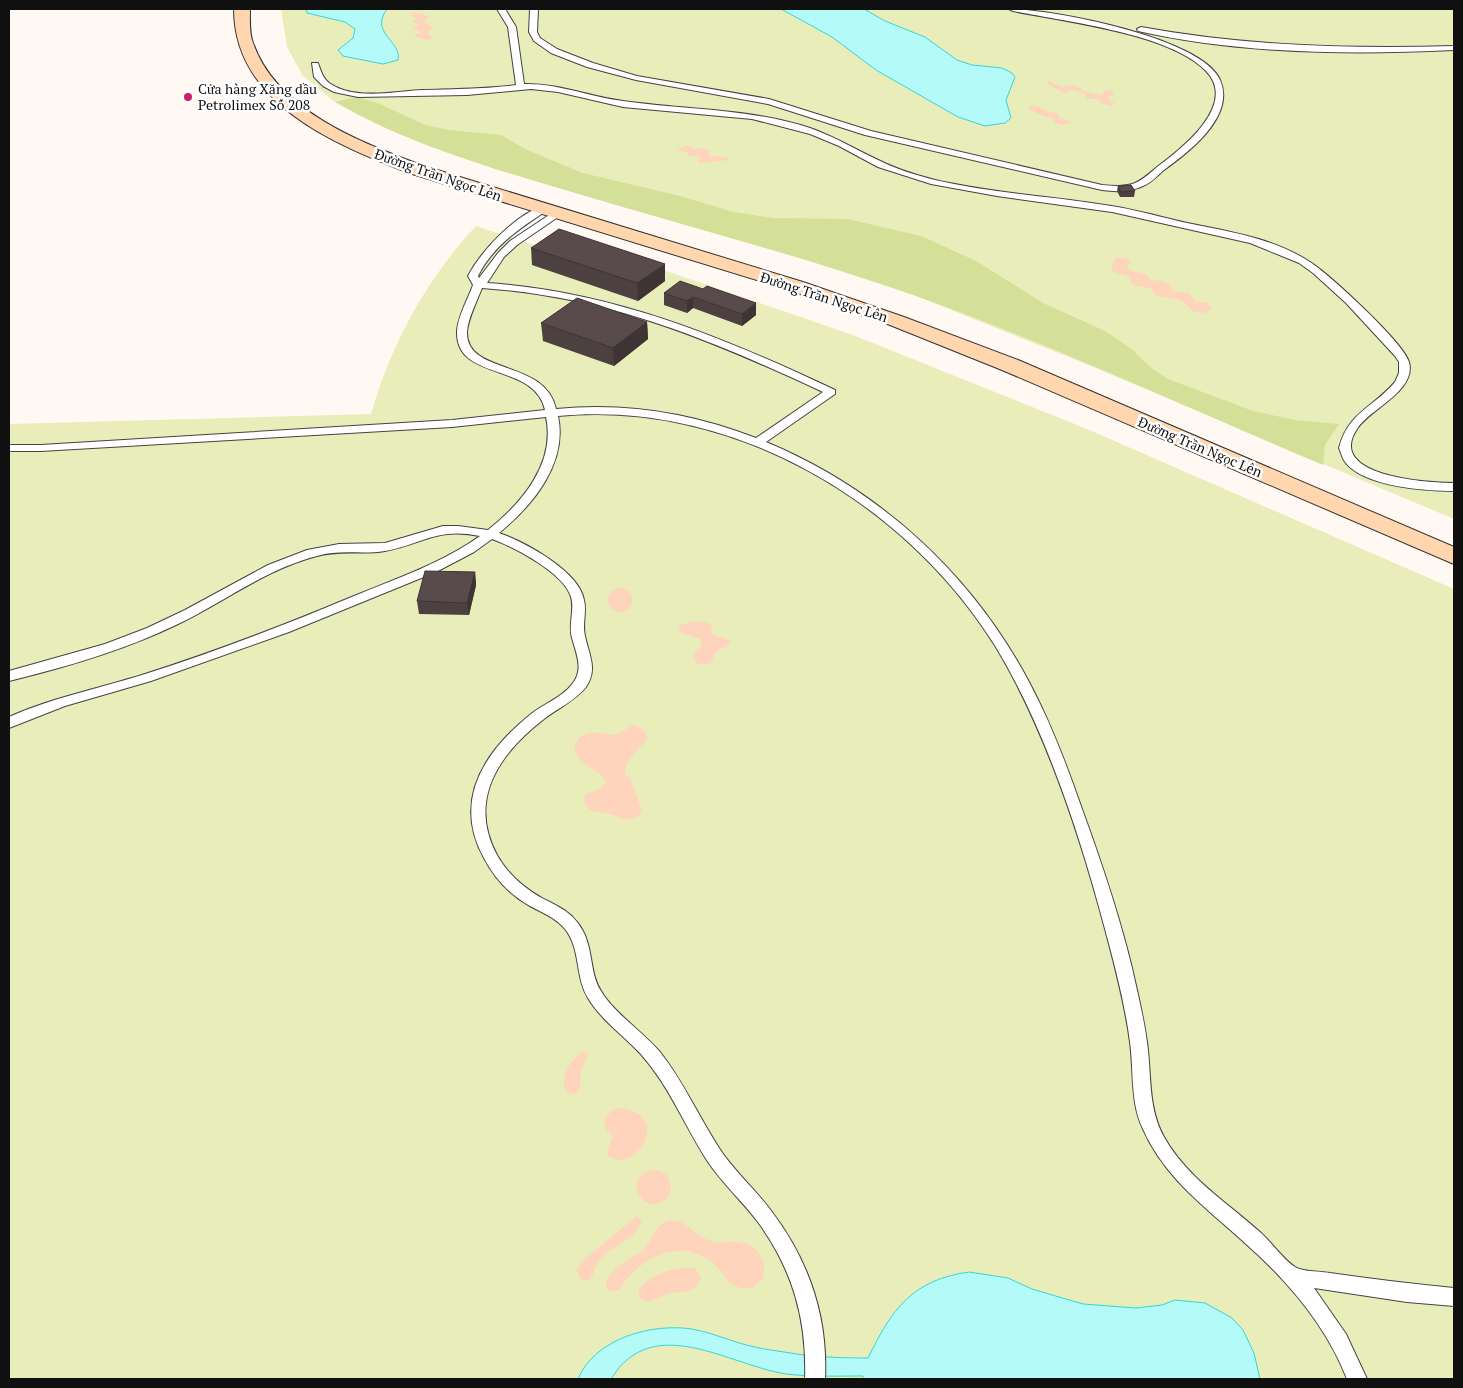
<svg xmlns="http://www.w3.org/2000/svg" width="1463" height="1388" font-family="'PT Serif',serif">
<rect width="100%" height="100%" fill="#fff8f3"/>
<!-- green -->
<g fill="#e9edb9">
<path d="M281,9H1454V519L1086,364L919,297L803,259L494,169L395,132L335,102L303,76L287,47Z"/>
<path d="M476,226L543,248L634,260L853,335L1087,429L1454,589V1379H9V424L371,414C392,343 425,281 476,226Z"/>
</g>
<!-- forest -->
<path fill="#d4df97" d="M356,97L380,104L425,125L449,130L501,135L525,149L583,173L680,196L733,212L773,218L847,219L921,236L976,261L1043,303L1105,331L1133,350L1150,367L1168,379L1253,411L1295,420L1339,424L1325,445L1323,465C1164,398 1007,323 842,271C749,242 655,217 562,189C485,166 406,143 335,102Z"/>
<!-- sand -->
<g fill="#fed5bc">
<path d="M413,12L430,16L423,22L434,27L428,31V35L434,38L427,40L413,36L421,32L413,29L419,25L411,22L418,18L411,16Z"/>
<path d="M1048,81L1063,87L1072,85L1081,88V90L1101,95L1106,90H1111L1114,95L1107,98L1115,104L1111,106L1100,103L1098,99H1086L1085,94L1073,90L1064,93L1046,83Z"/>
<path d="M1032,105L1040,107L1045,111L1056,112L1059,117L1071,122L1063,125L1055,123L1052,118L1041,115L1029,109V107Z"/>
<path d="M687,145L695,149L704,148L710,151L708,156L726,157L729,160L700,163L698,161L700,156H690L687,152L676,150Z"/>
<path d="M1115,258H1126L1131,262L1126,267L1132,271L1146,274L1150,280L1163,281L1171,285L1172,291L1189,293L1195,301L1207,303L1212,307L1206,313L1194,312L1181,300L1157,296L1150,288L1136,286L1131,283L1130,277L1111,271Z"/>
<circle cx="620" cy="600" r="12"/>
<path d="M690,622L702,621L711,624L712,634L730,640L728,646L717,651C711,660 712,667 698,664L693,658L696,651L702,646L701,639L683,634L678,629L681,625Z"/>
<path d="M634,725L645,730L647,738C640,750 624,759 625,773L631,780L642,811C632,826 622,817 609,814C599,811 590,814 584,803L585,795L601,788L606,781C597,766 578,767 574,747C582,727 599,733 615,735Z"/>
<path d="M582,1052L589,1053L581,1069L580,1085L577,1093L569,1094L564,1087C564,1071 569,1062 582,1052Z"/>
<path d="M620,1108C676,1115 633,1176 609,1156L607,1151L613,1136L606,1129L604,1120L612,1110Z"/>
<circle cx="654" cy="1187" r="17"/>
<path d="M637,1216L642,1221C635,1241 613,1245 600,1259C594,1266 595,1274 589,1281L581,1279L577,1271L580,1263Z"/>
<path d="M669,1220C685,1219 693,1233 706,1239C717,1245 726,1241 738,1242C757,1243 767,1260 763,1278L753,1288C726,1291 727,1273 710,1261C677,1237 637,1260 619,1290L612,1292L607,1289C600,1271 635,1258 644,1249C654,1238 653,1227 669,1220Z"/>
<path d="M694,1268L701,1277C697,1294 681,1291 667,1294C658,1297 650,1305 640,1299L638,1291C651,1273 672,1267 694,1268Z"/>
</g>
<!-- water -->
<g fill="#b4faf8" stroke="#36d6d6">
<path d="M306,9H387C369,33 402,41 398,60L383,64L343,56L338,50L353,38L355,29L345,22L307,13Z"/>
<path d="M781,9H864L885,21L925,37L957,60L972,65L1002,68L1012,73L1015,77L1006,100L1011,118L1005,123L985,126L958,117L876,70L832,37Z"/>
<path d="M969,1272L1008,1278L1032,1289L1083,1304L1136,1308L1162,1305L1175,1300L1205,1303L1232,1318L1243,1330L1254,1353L1260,1379H863V1376C837,1376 812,1377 786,1374C728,1365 653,1311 611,1379H578C595,1338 652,1323 692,1329C708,1332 721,1337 736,1342C751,1347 769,1350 784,1352C812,1357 840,1358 868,1358C892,1309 912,1280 969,1272Z"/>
</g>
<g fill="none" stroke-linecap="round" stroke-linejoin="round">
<!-- lane casing -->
<g stroke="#434343" stroke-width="2">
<g id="lane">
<path d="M497,9H505L516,27L524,84C558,83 590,97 623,101C686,110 748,108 810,128C833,136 853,148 874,158C893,168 915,175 935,180C991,193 1049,196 1105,205C1135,209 1163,218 1192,224C1232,232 1275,239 1310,262C1329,274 1404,343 1409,362C1417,391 1369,409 1357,429C1325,477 1429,483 1454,483V491C1426,491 1364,487 1345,462C1342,458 1341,452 1339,448C1348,412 1373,408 1395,382L1399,373V362L1395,356L1346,303L1313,273L1299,263L1250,243L1112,212L997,196L931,184L878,167L839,146L810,134L752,119L623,107L558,92L531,89L467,95L358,97L334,92L323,86L314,77L312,63H318C321,71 322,77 329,83C355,101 394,91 423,90C454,89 485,89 516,85L508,27Z"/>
<path d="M530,9H538L537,32L540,38L557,49L593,63L637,76L769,99L871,131L1102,185C1113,186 1125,187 1135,183C1144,179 1150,173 1157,167C1180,150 1239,105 1206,71C1169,33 1065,22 1013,11L1009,9C1052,9 1203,38 1220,80C1236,116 1189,152 1164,170C1157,176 1151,183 1143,186C1130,192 1116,192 1102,190L865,135L768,104L636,80L587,67L551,53L534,41L529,32Z"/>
<path d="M1141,27C1245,46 1349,49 1454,46V50C1350,55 1240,54 1138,31L1137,29Z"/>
<path d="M543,206L548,209L546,211C519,229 493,246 478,276L479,278L498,253L510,241L555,211H561V215L517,245L504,257L487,283C611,291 723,337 835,390V394L766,442C879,489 972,574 1029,682C1051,723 1067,766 1082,809C1101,861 1119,914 1132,968C1138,995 1145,1022 1148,1050C1151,1080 1149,1110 1164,1137C1187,1178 1228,1203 1261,1233C1272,1243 1283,1259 1295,1267C1303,1272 1320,1271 1330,1273C1371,1279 1413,1284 1454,1288V1306L1407,1302L1314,1288L1346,1334L1367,1379H1347C1327,1327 1288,1281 1246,1244C1207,1208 1165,1179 1143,1129C1130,1102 1134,1071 1130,1042C1125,1004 1115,966 1105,929C1080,835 1045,727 994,644C903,500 730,399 558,416C568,463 533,505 499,533C525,542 579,571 584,600C587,612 582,624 585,636C589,655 598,669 586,687C575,701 558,708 544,719C500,753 467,799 497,855C507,873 524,888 542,898C555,905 568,910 577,922C595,944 588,971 601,991C613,1012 643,1032 660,1052C684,1082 699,1118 721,1151C736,1173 756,1190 772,1212C809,1261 828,1317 825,1379H805C807,1320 793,1270 758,1222C742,1201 723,1184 708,1162C686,1128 671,1090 645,1059C628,1038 602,1022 588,998C575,977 581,949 565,929C556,918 543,913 530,906C510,895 495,879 484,858C452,800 485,751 531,714C545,703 563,697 573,683C584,669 576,653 572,638C568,624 575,610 571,597C564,573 514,547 492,539L474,552L436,572L289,632L151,681L65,706L9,728V717C51,698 97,689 142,675C214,652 285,625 354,596C398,578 442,563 480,536C437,527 423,544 385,551C362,555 340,549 317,556C266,569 224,602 178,624C125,650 66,667 9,681V671L105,644L147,628L185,610L268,565L307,550L339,544L385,543L443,526H458L488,530C522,503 556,463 546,417L452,427L41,451H9V445H41L452,420L545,410C535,362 456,382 457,332C457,318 468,299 473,285L468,276C481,251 515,215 543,206ZM482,288C609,297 709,339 823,392L756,438C692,413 625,402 556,409C545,358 466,376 467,332C468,318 477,301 482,288Z"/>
</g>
</g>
<!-- secondary casing -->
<g stroke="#323232" stroke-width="2">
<path id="secondary" d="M234,9H250C250,20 249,33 253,43C277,111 360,142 421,165L803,282L904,317L1018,360L1454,547V564L1002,370L890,325L789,290L409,173C334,144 234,103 234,9Z"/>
</g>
<!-- lane -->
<use href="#lane" fill="#fff" fill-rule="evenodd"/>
<!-- secondary -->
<use href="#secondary" fill="#ffd6ae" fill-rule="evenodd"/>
</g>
<!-- wall -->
<g fill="#4d4040">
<path d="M1118,186L1135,191L1134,197H1120L1117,191Z"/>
<path d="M531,248L665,281L638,301L532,265Z"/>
<path d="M703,289L756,303V315L742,326L693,308L687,313L664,305V293Z"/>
<path d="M647,322L648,339L614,366L543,341L541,323Z"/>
<path d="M475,572L476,585L469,615L419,614L417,601Z"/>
</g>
<!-- shaded-wall -->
<g fill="#3e3434">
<path d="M665,264V281L638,301L637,283Z"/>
<path d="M693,297V308L687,313V301Z"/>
<path d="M756,303V315L742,326V314Z"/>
<path d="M647,322L648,339L614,366L613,348Z"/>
<path d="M475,572L476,585L469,615L467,603Z"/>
</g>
<!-- building -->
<g fill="#594b4b" stroke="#3e3434">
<path d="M1131,185L1135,191L1121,192L1118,186Z"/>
<path d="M559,229L665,264L637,283L531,248Z"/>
<path d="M680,281L703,289L707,286L756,303L742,314L693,297L687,301L664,293Z"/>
<path d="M577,298L647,322L613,348L541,323Z"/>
<path d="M425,571L475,572L467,603L417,601Z"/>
</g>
<!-- markers -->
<circle fill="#ca1d6a" stroke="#fff" stroke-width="2" cx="188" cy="97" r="5"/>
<g text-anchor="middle" stroke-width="5" stroke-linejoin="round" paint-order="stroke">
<!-- far-poi labels -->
<g font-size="14" fill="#101010" stroke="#fff" text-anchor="start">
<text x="198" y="94">Cửa hàng Xăng dầu<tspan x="198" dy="16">Petrolimex Số 208</tspan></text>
</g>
<!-- far-street labels -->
<g font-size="14" fill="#101010" stroke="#fff">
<text transform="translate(438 175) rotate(19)" y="5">Đường Trần Ngọc Lên</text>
<text transform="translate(824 297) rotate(18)" y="5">Đường Trần Ngọc Lên</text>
<text transform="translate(1200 447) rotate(23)" y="5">Đường Trần Ngọc Lên</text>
</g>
</g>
<!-- border -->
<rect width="1463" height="1388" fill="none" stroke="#101010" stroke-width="20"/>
</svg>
